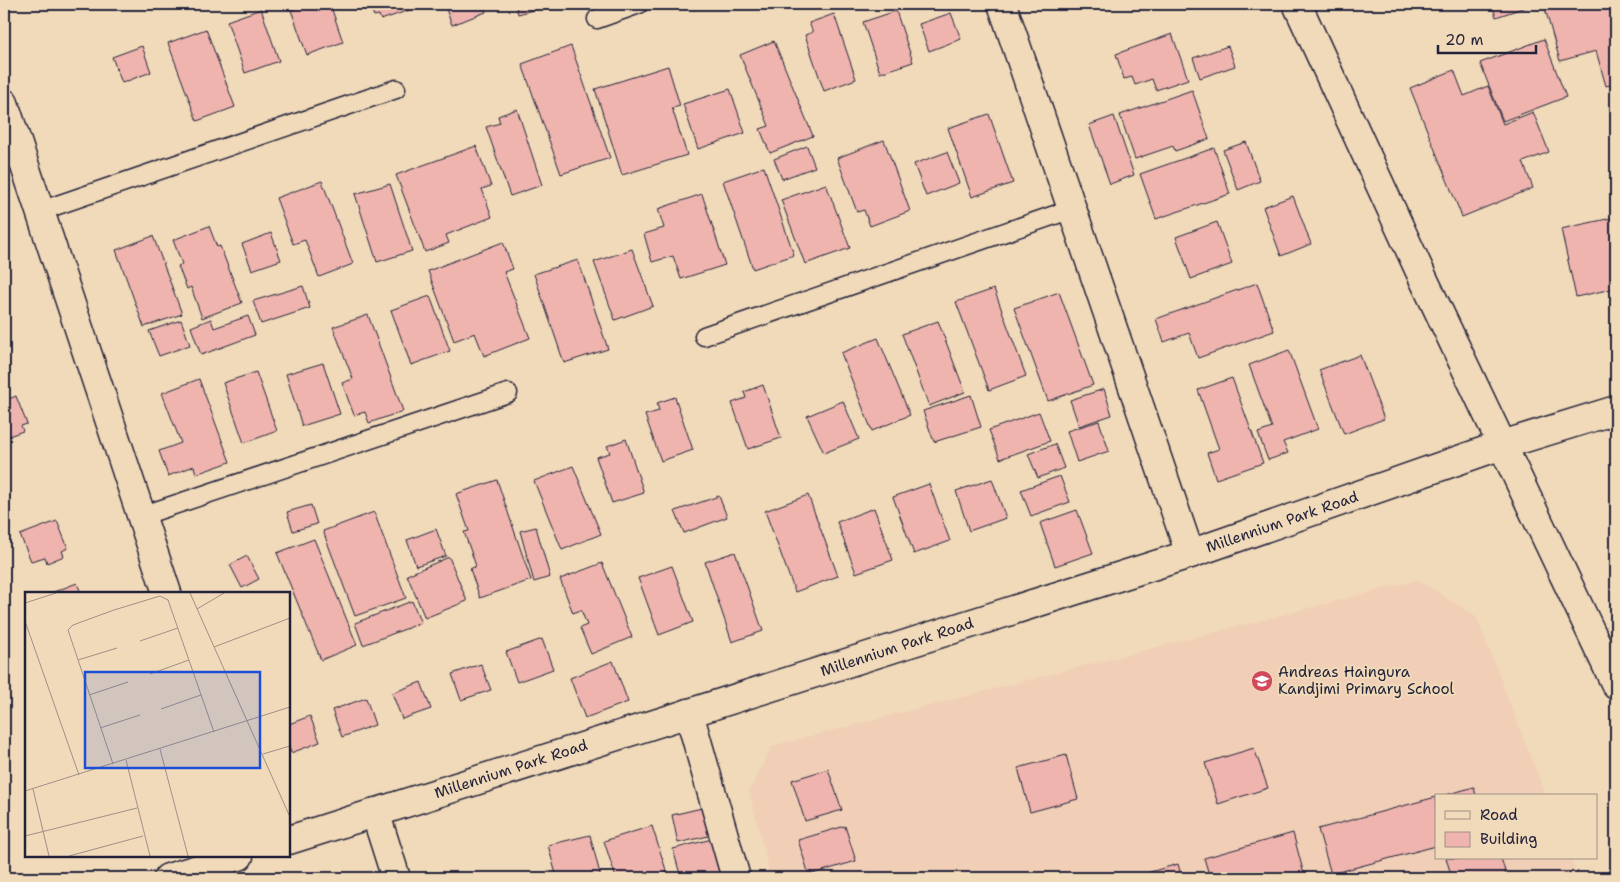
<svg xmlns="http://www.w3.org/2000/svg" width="1620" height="882" font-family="'Shantell Sans',sans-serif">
<rect width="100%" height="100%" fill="#f1dab9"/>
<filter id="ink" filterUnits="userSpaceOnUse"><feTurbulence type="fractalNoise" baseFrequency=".02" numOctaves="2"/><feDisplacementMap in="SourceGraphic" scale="10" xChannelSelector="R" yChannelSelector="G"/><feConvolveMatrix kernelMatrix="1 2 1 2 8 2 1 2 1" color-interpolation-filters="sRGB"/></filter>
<g filter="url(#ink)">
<!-- built -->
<path fill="#f0cfb6" d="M1418,580L1476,616L1546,796H1436V858H1570L1578,878H771L749,791L772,746Z"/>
<!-- building -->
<g fill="#efb4ae" stroke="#22223b">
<path d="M311,4H330L343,42L307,55L291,10Z"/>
<path d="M369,4H417L418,7L381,20L379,15L374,16Z"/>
<path d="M444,4H483L486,12L452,25Z"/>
<path d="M515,4H548V6L518,14Z"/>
<path d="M1492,4H1535L1496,17Z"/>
<path d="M1548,4H1616V83L1606,86L1596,51L1560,61L1544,5Z"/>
<path d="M261,9L279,61L245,73L227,21Z"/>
<path d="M896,11L913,62L880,73L863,22Z"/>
<path d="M951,13L961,39L929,51L919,24Z"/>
<path d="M834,14L856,79L824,91L805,35L813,32L809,23Z"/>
<path d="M206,29L235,107L197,121L168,43Z"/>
<path d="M1172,34L1188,79L1156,90L1152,79L1135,85L1132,77L1124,79L1116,54Z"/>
<path d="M1544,39L1566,97L1503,121L1480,63Z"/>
<path d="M774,41L813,136L770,153L760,129L769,126L740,55Z"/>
<path d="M142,46L151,72L122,83L112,57Z"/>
<path d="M571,46L610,158L561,174L522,64Z"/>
<path d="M1228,46L1235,66L1200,78L1193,58Z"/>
<path d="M668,66L680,106L672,108L687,155L622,175L595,89Z"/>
<path d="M1454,70L1464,96L1488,86L1503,124L1533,112L1549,152L1523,162L1533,188L1462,217L1410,88Z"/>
<path d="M730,89L745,133L698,149L683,104Z"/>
<path d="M1192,90L1209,139L1175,151L1173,146L1135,159L1120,115Z"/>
<path d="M517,109L542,185L510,196L486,127L500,123L498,116Z"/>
<path d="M989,114L1013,183L972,197L948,128Z"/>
<path d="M1114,116L1134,175L1110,184L1089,125Z"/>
<path d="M884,140L910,211L870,226L864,210L857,212L837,158Z"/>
<path d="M1246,142L1260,181L1238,190L1223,150Z"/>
<path d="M476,146L491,186L482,189L492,217L446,235L449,243L425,252L396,175Z"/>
<path d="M807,146L815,167L782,179L774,159Z"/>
<path d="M1214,148L1230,194L1156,219L1140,174Z"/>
<path d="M947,152L959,183L926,196L914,164Z"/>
<path d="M764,167L794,255L753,269L723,181Z"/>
<path d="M322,181L353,264L319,277L305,240L293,244L276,198Z"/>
<path d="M390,184L412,251L377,262L355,194Z"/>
<path d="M826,184L850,248L805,264L781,200Z"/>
<path d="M702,194L725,265L681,279L673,256L652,262L644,234L664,228L658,209Z"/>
<path d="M1293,196L1311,244L1281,256L1263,207Z"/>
<path d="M1616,217V288L1576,297L1561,229Z"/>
<path d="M1217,222L1232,264L1191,279L1176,237Z"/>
<path d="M209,226L217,247L220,246L242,303L202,318L191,287L187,289L178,266L182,264L173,240Z"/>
<path d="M271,233L281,260L252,270L242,244Z"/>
<path d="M153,236L182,314L144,327L116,250Z"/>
<path d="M503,242L513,269L504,272L530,338L484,356L475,333L454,341L428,271Z"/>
<path d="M632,249L653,306L615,320L594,262Z"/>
<path d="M578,260L608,349L564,363L534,274Z"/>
<path d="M1257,283L1274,331L1198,358L1189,333L1164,342L1156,319Z"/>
<path d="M303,286L310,308L261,324L253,301Z"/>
<path d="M994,289L1026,376L989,390L956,302Z"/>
<path d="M1059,292L1093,385L1048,401L1014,308Z"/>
<path d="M430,296L450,351L411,365L391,310Z"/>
<path d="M368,315L403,411L369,423L365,412L354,415L342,383L353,379L333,327Z"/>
<path d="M248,316L255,335L201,355L191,327L211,319L214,328Z"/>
<path d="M181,320L190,345L159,356L149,331Z"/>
<path d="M938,321L965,392L929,406L902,334Z"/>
<path d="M878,338L910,415L872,431L841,353Z"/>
<path d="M1289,350L1318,429L1283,442L1288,453L1268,460L1258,433L1272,428L1249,365Z"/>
<path d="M1360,355L1384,419L1344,434L1319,370Z"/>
<path d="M323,363L340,414L302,426L286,374Z"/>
<path d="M256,372L277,431L244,443L223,383Z"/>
<path d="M1232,378L1263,463L1216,479L1207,453L1219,449L1198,390Z"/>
<path d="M199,379L230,462L196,474L194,466L168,476L159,451L181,443L162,393Z"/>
<path d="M763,385L781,438L748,449L732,403L746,398L744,392Z"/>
<path d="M1104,389L1112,415L1079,426L1070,400Z"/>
<path d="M971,395L981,427L934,442L923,411Z"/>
<path d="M16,396L27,424L21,426L23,431L6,437L4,431V401Z"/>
<path d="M675,397L693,450L661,461L645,415L659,411L657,403Z"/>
<path d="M843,401L859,439L824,453L807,416Z"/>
<path d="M1039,412L1050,441L1000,459L989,430Z"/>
<path d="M1099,421L1109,451L1077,462L1067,431Z"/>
<path d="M626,439L644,493L612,503L596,457L610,453L607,446Z"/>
<path d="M1055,444L1064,468L1038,478L1028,454Z"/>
<path d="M573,466L601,534L562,550L534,481Z"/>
<path d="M1060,476L1070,502L1031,516L1021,490Z"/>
<path d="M992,479L1006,518L969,531L956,491Z"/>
<path d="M497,480L531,580L480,598L470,569L476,566L464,532L469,531L456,494Z"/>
<path d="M929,484L950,541L914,554L893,497Z"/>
<path d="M808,495L838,576L795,592L765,511Z"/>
<path d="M719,496L727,517L684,533L675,511Z"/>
<path d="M311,505L317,524L293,531L287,512Z"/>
<path d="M874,508L893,560L856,573L837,522Z"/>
<path d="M1077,510L1093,553L1055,566L1040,523Z"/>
<path d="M374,512L406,598L355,616L323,531Z"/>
<path d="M57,521L68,548L62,551L64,556L47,563L45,557L31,561L20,535Z"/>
<path d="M536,527L550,577L534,582L520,531Z"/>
<path d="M436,529L446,556L416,566L407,540Z"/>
<path d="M314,539L357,645L321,660L277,553Z"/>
<path d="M735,552L763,631L732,642L705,562Z"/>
<path d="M247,556L259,579L242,588L230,565Z"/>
<path d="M449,557L467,601L425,618L407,575Z"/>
<path d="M602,563L632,637L591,654L580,628L587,625L581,610L573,613L560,579Z"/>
<path d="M672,566L693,622L659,635L638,578Z"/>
<path d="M77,583L81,593H51Z"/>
<path d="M412,601L421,623L363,645L355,623Z"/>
<path d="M542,639L553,669L517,682L506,652Z"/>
<path d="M613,661L628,702L585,718L570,678Z"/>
<path d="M481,664L491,690L461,700L452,674Z"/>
<path d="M421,682L431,709L402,719L392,693Z"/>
<path d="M366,698L375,725L342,737L332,710Z"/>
<path d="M310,716L320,742L291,753L289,746V724Z"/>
<path d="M1254,748L1268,788L1218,804L1205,763Z"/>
<path d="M1066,755L1078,799L1030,812L1018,768Z"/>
<path d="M828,769L842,810L805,821L792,780Z"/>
<path d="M1474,787L1476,796H1442Z"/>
<path d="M1436,797V846L1331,874L1318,829Z"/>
<path d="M706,807L713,835L678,843L672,815Z"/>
<path d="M652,826L667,873L649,878H616L604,841Z"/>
<path d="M845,826L856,861L809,875L798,840Z"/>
<path d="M1293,833L1305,878H1210L1204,858Z"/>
<path d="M590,835L601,878H557L548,845Z"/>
<path d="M712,839L722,878H681L673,849Z"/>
<path d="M1446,858H1501L1507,878H1452Z"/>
<path d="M1178,864L1182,878H1129Z"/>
</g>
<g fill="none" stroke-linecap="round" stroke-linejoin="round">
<!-- lane casing -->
<g stroke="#22223b" stroke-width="21">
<g id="lane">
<path d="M597,19L639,4"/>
<path d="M40,211L396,89"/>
<path d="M704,336L1072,209"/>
<path d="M141,516L508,393"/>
</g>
</g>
<!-- street casing -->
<g stroke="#22223b" stroke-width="31">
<g id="street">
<path d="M1002,4L1190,554"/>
<path d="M4,103L167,593"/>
<path d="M689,713L736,878"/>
<path d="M375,812L396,878"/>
<path d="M289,840L1190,554L1502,445L1616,410"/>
<path d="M168,878L239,856"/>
</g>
</g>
<!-- secondary casing -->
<g stroke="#22223b" stroke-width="31">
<path id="secondary" d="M1297,4L1422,276L1616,685"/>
</g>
<!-- lane -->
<use href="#lane" stroke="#f1dab9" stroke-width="18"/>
<!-- street -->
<use href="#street" stroke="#f1dab9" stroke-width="28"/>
<!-- secondary -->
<use href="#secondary" stroke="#f1dab9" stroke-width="28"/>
</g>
</g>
<!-- icons -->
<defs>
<g id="school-disc" transform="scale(1.125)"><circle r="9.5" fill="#d1495b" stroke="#f1dab9"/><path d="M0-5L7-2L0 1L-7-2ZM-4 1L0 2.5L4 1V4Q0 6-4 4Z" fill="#fff"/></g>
</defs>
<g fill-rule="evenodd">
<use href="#school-disc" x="1262" y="681"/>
</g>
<g text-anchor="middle" stroke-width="4" stroke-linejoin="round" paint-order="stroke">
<!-- street labels -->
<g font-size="15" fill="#22223b" stroke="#f1dab9">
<text transform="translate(1282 522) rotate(-19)" y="5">Millennium Park Road</text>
<text transform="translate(897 647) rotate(-18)" y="5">Millennium Park Road</text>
<text transform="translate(511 769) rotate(-18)" y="5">Millennium Park Road</text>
</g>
<!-- poi labels -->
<g font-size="15" fill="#22223b" stroke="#f1dab9" text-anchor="start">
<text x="1278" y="677">Andreas Haingura<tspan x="1278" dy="17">Kandjimi Primary School</tspan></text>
</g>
</g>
<!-- overview -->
<g transform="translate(25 592)">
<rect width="265" height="265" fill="#f1dab9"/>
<path fill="none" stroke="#9e9087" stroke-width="1" d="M165,1L265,225M0,11L31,1M172,17L199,1M0,29L54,183M115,49L153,36M189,55L265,26M53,68L92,56M125,82L164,68M64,103L103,90M136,117L176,103M75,136L115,123M135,157L163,264M238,162L265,154M101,168L125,264M88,172L43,38L48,33L89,18L135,4L143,8L189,140M8,197L24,264M0,199L265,115M0,244L112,216M44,264L118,244"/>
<path fill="#1d4ed8" fill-opacity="0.15" stroke="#1d4ed8" stroke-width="2.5" d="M60,80H235V176H60Z"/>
<rect width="265" height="265" fill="none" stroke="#22223b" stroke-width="2.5"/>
</g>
<!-- margin -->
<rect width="1620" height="882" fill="none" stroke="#f1dab9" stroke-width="20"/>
<rect x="10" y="10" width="1600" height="862" fill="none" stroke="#22223b" stroke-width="2" filter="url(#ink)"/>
<!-- legend -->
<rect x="1435" y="794" width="162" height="65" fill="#f1dab9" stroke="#9e9087"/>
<rect x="1445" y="811" width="25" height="8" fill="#f1dab9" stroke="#9e9087"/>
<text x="1480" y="820" font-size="15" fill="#22223b">Road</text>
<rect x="1445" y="832" width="25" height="15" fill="#efb4ae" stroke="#9e9087"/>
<text x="1480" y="844" font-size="15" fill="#22223b">Building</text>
<!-- scale -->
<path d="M1438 45v8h98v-8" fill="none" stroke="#22223b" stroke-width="2.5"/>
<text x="1445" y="45" font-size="15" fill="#22223b" stroke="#f1dab9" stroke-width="4" paint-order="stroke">20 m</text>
</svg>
